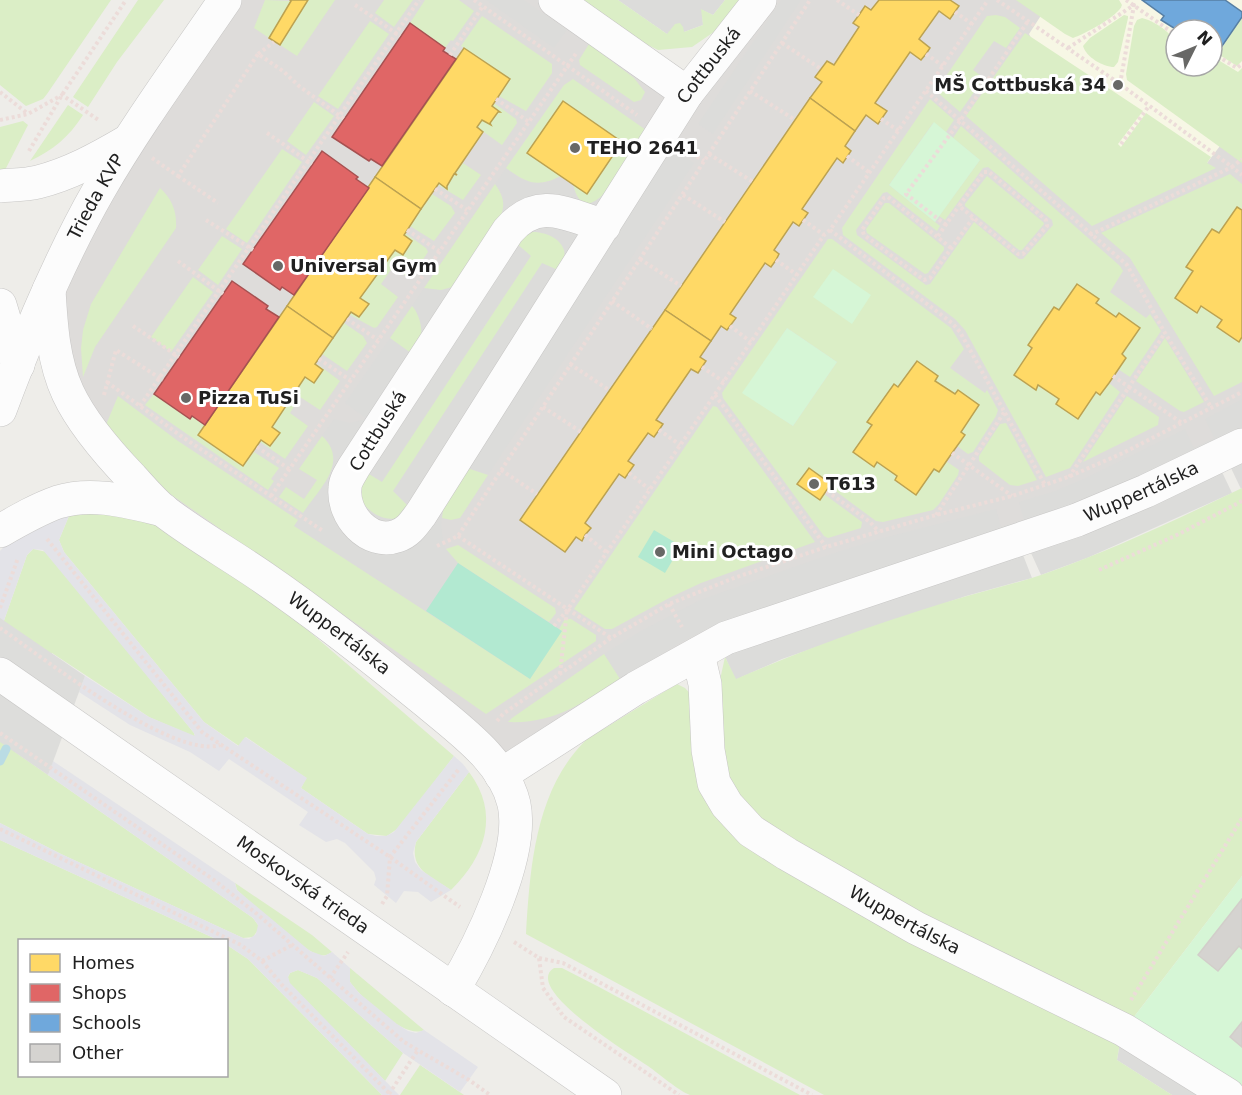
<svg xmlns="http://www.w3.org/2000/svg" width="1242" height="1095" font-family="'DejaVu Sans',sans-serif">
<rect width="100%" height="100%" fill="#eeede9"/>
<!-- residential -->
<path fill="#dedcda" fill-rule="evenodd" d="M224,0H554L687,93L760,0H1242V445L749,629L501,775L129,475L51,333L72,243ZM1176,30H1212V66H1176Z"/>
<!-- education -->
<path fill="#f7f7e5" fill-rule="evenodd" d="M1051,0H1242V132L1220,146L1207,163L1115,204L1029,34ZM1176,30H1212V66H1176Z"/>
<!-- religious -->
<g fill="#dcdcda" fill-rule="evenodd">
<path d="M486,0H524L567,30L554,48Z"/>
<path d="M618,0H725L713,15L702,10L703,25L684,32L667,34Z"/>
<path d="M781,0H801L713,134L698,124Z"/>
<path d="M646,130L694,163L488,475L468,468L443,510L441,525L443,542L446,549L458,563L426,611L294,526L333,468L329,442L322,436L334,419L350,423L367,419L345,403L390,338L411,353L415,309L412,306L424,288L441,290L452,287L503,195L495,184L506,168L522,180L547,183L561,176L573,184L576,197L585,204ZM530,232H541L557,269L542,262L392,492L399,517H386L364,471L382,482L531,255L515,242Z"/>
<path d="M1242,399V488L1241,489L1231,468L1222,472L1232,493L1087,558L1041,575L1031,553L1023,555L1032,578L966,596L860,632L782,659L735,680L712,626L678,644L620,679L604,654L639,632L700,600L831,554L883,538L996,509L1001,527L1024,520L1019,502L1055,491L1088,477L1185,429L1194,448L1214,438L1205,419Z"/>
<path d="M1120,1042L1207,1095H1172L1117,1060Z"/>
</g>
<!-- grass -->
<g fill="#dbeec6" fill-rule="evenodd">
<path d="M0,0H111L47,94L43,99L26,106L0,85Z"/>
<path d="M138,0H164L117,62L88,107L73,97Z"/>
<path d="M265,0L291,1L269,38L254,28Z"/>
<path d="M308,0H335L297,56L280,45Z"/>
<path d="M384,0H413L394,27L375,13Z"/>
<path d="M425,0H459L474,11L453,41L451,40L445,48L410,23Z"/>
<path d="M578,0H618L667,34L675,24L680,23L683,27L684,32L703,25L701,9L713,15L725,0H743L724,25L692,47L658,50L630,36Z"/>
<path d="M1016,0H1119L1122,5C1119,16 1084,34 1073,38L1065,34Z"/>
<path d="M996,15L1005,17L1020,28L1006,48L994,41L973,70L984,78L960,112L936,91L987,16Z"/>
<path d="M1124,15L1128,16V18L1118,62L1114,67C1103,67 1086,57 1083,46L1090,38Z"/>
<path d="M482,16L552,64V73L526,111L499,96L510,79L461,46Z"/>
<path d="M1242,17V61L1237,66L1218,54Z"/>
<path d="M1142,18C1154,21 1174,33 1176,46C1177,52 1176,59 1176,66H1197L1206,72L1212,66L1215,58L1238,72L1242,68V163L1127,80L1126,74L1134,26L1137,20Z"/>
<path d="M370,21L389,34L338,109L318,96Z"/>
<path d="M1025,33L1143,111L1118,144L1121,147L1146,113L1211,157L1207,163L1216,168L1092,226L966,116Z"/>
<path d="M589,44L634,78L645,92L641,100L634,102L580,65L579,60Z"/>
<path d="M573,79L646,130C636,147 587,244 573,184L587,194L622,142L563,102L561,176C537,188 527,183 506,168L564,85Z"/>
<path d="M930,99L954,120L946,132L933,123L889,185L940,226L937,231L887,192L883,193L856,230L857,235L926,285L930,284L974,222L1019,259H1023L1053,225L1052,220L988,167L983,168L945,220L939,216L980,160L953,138L961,126L1120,266L1123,271L1110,292L1146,318L1150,314L1161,331L1130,377L1118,369L1126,358L1122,354L1140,328L1119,313L1116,317L1096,303L1099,299L1077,284L1059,310L1054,308L1028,345L1032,348L1014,375L1035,389L1038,385L1059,399L1056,404L1077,419L1096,392L1100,395L1109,383L1120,392L1070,468L1046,477L965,330L955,319L843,235L842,228Z"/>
<path d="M314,102L334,116L306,155L287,141Z"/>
<path d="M494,103L516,119L517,123L502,145L477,127L482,120L491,125L490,123L498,112H500L492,106Z"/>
<path d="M68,105L83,115C69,137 53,150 30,161Z"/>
<path d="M23,121L28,125L4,172L0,173V127Z"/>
<path d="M282,149L302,162L247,243L226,229Z"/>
<path d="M463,163L481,175L463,200L438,185L439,183L448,188L447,186L454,174L457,175L455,173Z"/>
<path d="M1230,174L1242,184V210L1237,207L1219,233L1212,229L1186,266L1193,271L1175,298L1196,313L1201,306L1222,320L1217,327L1238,342L1242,337V382L1214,396L1130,258L1101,233Z"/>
<path d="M987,176L1043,222L1044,224L1022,250H1019L965,206V204Z"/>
<path d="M495,184C502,194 506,203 501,215L452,287L441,290L424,288Z"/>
<path d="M160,188C172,199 177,211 176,228L95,347L83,377L81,348L83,330L91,304Z"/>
<path d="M432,194L451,206L455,213L434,241L410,226Z"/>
<path d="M885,203H889L944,247V250L928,273L925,274L867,233L866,229Z"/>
<path d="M530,232C543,231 560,237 564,250C566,257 561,264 558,270L542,263L393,491L409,507C406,510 402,516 399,517C385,524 362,509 360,495C359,488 362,478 364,471L382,482L531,256L515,242Z"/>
<path d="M405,233L426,248L428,252L410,279L393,267L381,284L398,297L377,327L374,328L350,315L351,312L360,317L368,304L360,298Z"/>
<path d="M222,236L242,249L218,285L198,270Z"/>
<path d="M828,239H832L951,328L964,349L950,368L985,393L987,390L998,410L996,416L973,452L968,454L957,446L965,435L961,432L979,405L958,391L955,394L935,381L916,361L898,387L894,384L867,421L872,425L853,452L874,466L877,462L897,476L895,481L916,495L934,469L939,472L946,461L959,470L958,475L939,504L933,510L883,522L876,521L830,487L831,484L809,468L798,484L820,500L824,494L862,522L861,528L828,538L824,536L723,398L722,393ZM787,328L837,362L793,426L743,393Z"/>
<path d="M193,277L213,292L171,352L151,337Z"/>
<path d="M412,306C419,313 424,331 420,340C419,344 414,349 411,353L390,338Z"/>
<path d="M344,323L363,336L367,343L347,371L322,354Z"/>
<path d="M1165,338L1204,402L1184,412L1180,411L1136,381Z"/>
<path d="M316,363L340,381L320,410L300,397L290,413L308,426L285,459L260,442L261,440L271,446L280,433L272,427L305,377L314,383L323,370Z"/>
<path d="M154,394L190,419L192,416L205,425L198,435L243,466L254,452L279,468L271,479L274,481L268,490L145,405Z"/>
<path d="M118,396L178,441L298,520L294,526L530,679L561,631L559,629L565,619H571L596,635V641L486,714L133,468L103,432Z"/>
<path d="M1127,396L1159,417L1158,425L1083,462Z"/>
<path d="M713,406L717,407L815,542L701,583L671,597L612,629H605L574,609Z"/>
<path d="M1006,423L1037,480L1018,486L1010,485L979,461V456L1000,424Z"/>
<path d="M322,436C350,462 319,489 303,513L279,497L286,487L304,499L317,480L299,469Z"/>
<path d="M467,468L488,475L460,518L451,520L442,518L443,510Z"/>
<path d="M1242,488V876L1130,1022L801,853L723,787L718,689L725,657L736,679C810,647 889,619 967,596C992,589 1017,583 1041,575C1110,551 1176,520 1242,488Z"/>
<path d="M88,509L149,520L289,614L454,756L400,827L387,836L368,834L301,788L306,778L246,737L239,746L204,722L64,552L59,540L71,511Z"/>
<path d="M458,545L555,608L556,613L549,622L458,563L446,549Z"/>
<path d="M33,549L47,552L194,733L195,737L149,717L52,653L15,752L253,918L258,925V930L253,937L243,938L61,854L0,823V632L27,555Z"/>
<path d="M604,654L620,679C582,703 555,724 508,722L512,718Z"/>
<path d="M677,684L685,688L699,703L715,799L1120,1042L1117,1060L1172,1095H824L526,934C530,868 535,792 584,742C590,736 599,732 607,727C630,712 654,698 677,684Z"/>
<path d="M469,772C500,813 486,856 451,890C432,877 409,870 416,842Z"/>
<path d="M0,840L218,940H20V1076H226L227,945L248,959L382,1095H0Z"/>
<path d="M235,883L312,935L332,952C328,955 325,956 319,955C299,949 255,906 237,890Z"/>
<path d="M350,968L424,1030C405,1040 361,998 350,982Z"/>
<path d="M554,968H562L599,987L800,1095C773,1095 745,1095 717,1095C709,1095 697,1095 690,1095C679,1091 658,1073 648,1066C633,1056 521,988 554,968Z"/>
<path d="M298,970L317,978L403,1053L385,1081L289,983L288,977L290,973Z"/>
<path d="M420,1065L464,1095H400Z"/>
</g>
<!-- park -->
<g fill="#d6f6d6">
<path d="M934,122L980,160L935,222L889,185Z"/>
<path d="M833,269L871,295L852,324L813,297Z"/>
<path d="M787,328L837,362L793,426L742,393Z"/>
<path d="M1242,876V1095L1124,1030Z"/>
</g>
<!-- pitch -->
<g fill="#b2e9d1">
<path d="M654,530L681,546L665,573L638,557Z"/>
<path d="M458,563L562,631L530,679L426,611Z"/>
</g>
<!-- plaza -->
<g fill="#e3e3e8">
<path d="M71,511L59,540L64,552L204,722L238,746L245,737L307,778L301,788L368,834L376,836H386L394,832L454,756L463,764L469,772L416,842L413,853L415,862L421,870L451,890L431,902L418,892L404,891L396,903L374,885L376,879L374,872L345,843L337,839L326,842L299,825L308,812L229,759L219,771L190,752L130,725L79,692L85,676L149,717L195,736L194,733L43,550L33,549L27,555L0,632V551L8,542Z"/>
<path d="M53,761L235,883L237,890L310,951L324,956L332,952L350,968V982L359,993L397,1024L408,1031L416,1033L424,1030L478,1067L460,1092L403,1053L317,978L298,970L290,973L288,977L290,983L399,1095H382L248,959L227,945L226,940H218L0,840V823L61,854L243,938L249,939L256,934L258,925L253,918L48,775Z"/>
</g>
<!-- pier -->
<path fill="#dddddb" d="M0,618L85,676L48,775L0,742Z"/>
<!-- homes -->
<g fill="#ffd966" stroke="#bca251" stroke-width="1.5">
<path d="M290,0H308L280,45L269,38L291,1Z"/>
<path d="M879,0H950L959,6L950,19L939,11L919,39L930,48L926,54L921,60L910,52L875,103L887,111L878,124L866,115L855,131L810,98L822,82L815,77L827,61L834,65L859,27L853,23L859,15L865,6L871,10Z"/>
<path d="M464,48L510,79L492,106L500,112H498L490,123L491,125L482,120L477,127L483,132L455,173L457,175L454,174L447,186V189L439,183L421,209L375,177Z"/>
<path d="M810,98L855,131L845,146L851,151L843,163L837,158L802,209L808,213L799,226L793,222L774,250L779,254L776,260L771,267L765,263L730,314L736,318L727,330L721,326L711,341L665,310Z"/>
<path d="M563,101L622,142L587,194L527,153Z"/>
<path d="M375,177L421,209L404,235L412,241L403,255L395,250L360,298L369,304L359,317L351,312L333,338L287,306Z"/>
<path d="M1237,207L1242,210V337L1239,342L1217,327L1222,320L1201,306L1197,313L1175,298L1193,271L1186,267L1212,229L1219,233Z"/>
<path d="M1077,284L1099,299L1096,303L1116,317L1119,313L1140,328L1122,354L1126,358L1109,383L1100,395L1096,392L1078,419L1056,404L1059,399L1038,385L1036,390L1014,375L1032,348L1028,345L1054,307L1059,310Z"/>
<path d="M287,306L333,338L315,364L323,370L314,383L305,377L272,427L280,433L270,446L261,440L243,466L198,435Z"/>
<path d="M665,310L711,341L700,357L706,361L698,373L691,369L656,420L663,424L659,430L654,437L648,433L628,461L634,465L625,478L619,474L585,523L591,528L585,535L582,541L576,537L565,552L520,520Z"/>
<path d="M917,361L938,376L935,381L955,394L958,390L979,405L961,432L965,435L952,453L939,472L934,469L916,495L895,480L897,476L877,462L874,467L853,452L872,425L867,422L894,384L898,387Z"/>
<path d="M809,468L831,484L820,500L797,484Z"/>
</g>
<!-- shops -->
<g fill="#e06666" stroke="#a65151" stroke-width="1.5">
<path d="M410,23L445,48L443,51L456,59L382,166L371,159L369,161L332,137Z"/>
<path d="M322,151L358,177L356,179L369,188L294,295L282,287L280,290L243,264Z"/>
<path d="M232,281L268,306L266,309L279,317L205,425L192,416L190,419L154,394Z"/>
</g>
<!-- schools -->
<path fill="#6fa8dc" stroke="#577fa4" stroke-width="1.5" d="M1142,0H1225L1242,12V17L1218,52L1212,48V30H1187L1181,26L1177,30L1161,20L1164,16Z"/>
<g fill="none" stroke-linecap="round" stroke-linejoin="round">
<!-- stream -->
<path stroke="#badce4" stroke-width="9" d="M0,761L6,749"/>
</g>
<!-- building -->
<g fill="#d5d3d0" stroke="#d2ceca" stroke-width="1.5">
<path d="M1242,899V949L1239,946L1218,971L1198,955Z"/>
<path d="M1242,1022V1047L1230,1037Z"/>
</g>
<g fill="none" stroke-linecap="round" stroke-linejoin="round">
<!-- minor casing -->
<g stroke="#c7c6c5" stroke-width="34">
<g id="minor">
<path d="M555,0L687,93"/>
<path d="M0,186C12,185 26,185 38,182C70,174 99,158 128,141"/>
<path id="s1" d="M604,226C566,214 538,196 508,231L354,467C350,474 345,481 345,488C342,515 369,546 397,536C409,532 414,523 421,514L687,93L760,0"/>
<path id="s2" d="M49,290C51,324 53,361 68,393C82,423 109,454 132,478C142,489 152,501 164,511C195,535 231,555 264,578C321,617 375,660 429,704C461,731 504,761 514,804C525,855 479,947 453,990"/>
<path d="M0,305L18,365"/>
<path id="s3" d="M0,410C28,335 59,260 99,190C137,124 182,63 225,0"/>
<path d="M0,531C19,520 38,509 58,502C93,491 129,502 163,510"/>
<path id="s4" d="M698,654L705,684L708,750L714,783L727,805L751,831L787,854L916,928L1124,1030L1228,1095"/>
<path id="s5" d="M0,674L605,1095"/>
<path id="s6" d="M501,775L636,688L726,638L1077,520L1146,491L1242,445"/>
</g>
</g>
<!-- path -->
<g stroke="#ecdcd9" stroke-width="4" stroke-dasharray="3 3" stroke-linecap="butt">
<path d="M474,0L637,115"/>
<path d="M837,0L859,15"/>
<path d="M997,0L1120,84L1232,167L1242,159"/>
<path d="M1126,0L1176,35"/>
<path d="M355,5L400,36"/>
<path d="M955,12L972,24"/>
<path d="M782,43L821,69"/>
<path d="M1068,48L1134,5L1120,84"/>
<path d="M258,54L274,42"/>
<path d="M926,54L943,66"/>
<path d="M450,55L483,6"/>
<path d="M1212,56L1216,55L1237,68L1242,64"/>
<path d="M750,91L795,120"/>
<path d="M926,91L1127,265L1165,333L1211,407"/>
<path d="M0,92L27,113"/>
<path d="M496,99L529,122"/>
<path d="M881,119L899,131"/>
<path d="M0,120L28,114L62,95L100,121"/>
<path d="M267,133L312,164"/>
<path d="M1121,144L1149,106"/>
<path d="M687,150L704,161"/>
<path d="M29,151L62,95L126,0"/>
<path d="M709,154L753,182"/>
<path d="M847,156L870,173"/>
<path d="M152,158L178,176L258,54L283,71L299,86L344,119"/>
<path d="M984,172H989L1046,220L1047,226L1023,254H1018L959,206Z"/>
<path d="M178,176L218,203"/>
<path d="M435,189L467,210"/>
<path d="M683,195L725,222"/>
<path d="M206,220L253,250"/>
<path d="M803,220L824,235"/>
<path d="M946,225L906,194L960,121L1028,21"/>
<path d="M407,230L439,251"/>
<path d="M830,230L952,323L960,332L1045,485"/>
<path d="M1090,235L1232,167L1242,175"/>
<path d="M938,236L959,206"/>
<path d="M951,248L888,197L884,198L862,230L864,235L924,280L930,278L973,218"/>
<path d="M640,259L681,286"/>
<path d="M776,260L797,275"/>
<path d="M178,261L223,294"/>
<path d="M612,301L652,329"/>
<path d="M347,319L378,340"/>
<path d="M133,326L179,357"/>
<path d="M730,326L751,342"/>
<path d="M319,359L350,380"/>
<path d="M570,364L609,390"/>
<path d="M702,367L724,382"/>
<path d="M1113,376L1129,387L1165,333"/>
<path d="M107,382L181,436L323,531"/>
<path d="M104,395L116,350L163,380"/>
<path d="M715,395L826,547"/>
<path d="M140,406L419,0"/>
<path d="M543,407L581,432"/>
<path d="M659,430L680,445"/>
<path d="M257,447L289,469"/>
<path d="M952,453L1012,496"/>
<path d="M501,470L537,494"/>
<path d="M629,473L649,489"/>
<path d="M1069,477L1129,387L1182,423"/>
<path d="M827,491L870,522L879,532"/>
<path d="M271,496L577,52"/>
<path d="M936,515L1005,411"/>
<path d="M585,535L606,552"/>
<path d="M458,536L611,638"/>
<path d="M47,539L202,732L390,857L460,907"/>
<path d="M437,546L458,536L810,0"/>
<path d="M1099,570L1179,534L1242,501"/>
<path d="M669,604L682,627"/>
<path d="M0,608L18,558"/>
<path d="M554,626L568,609L824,235L830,230L988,0"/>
<path d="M0,628C41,656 173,760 220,745"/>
<path d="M560,674L567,610"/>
<path d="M497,721L503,714L611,638L669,604L734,578L826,547L936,515L1012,496L1068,477L1123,453L1242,392"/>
<path d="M0,733L214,880L257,914L404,1042L469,1080L490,1095"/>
<path d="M0,829L241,945L262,961L292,945"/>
<path d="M382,904L387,896L390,857L459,769"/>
<path d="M514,942L539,958L543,988L564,1017L679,1095"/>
<path d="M539,958L563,963L812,1095"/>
<path d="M262,961L282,985L391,1095"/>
<path d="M330,978L348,952"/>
<path d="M1131,1000L1242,818"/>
<path d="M389,1094L418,1050"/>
</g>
<!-- minor -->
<use href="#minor" stroke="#fcfcfc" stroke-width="33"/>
</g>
<!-- markers -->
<g fill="#686866" stroke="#fff" stroke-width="2">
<circle cx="1118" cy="85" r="6"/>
<circle cx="575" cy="148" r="6"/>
<circle cx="278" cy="266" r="6"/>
<circle cx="186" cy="398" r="6"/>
<circle cx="814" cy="484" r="6"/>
<circle cx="660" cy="552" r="6"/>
</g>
<g text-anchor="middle" stroke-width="6" stroke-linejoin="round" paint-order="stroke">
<!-- street labels -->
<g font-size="18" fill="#202020" stroke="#fff">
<text dy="6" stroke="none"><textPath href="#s1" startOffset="1059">Cottbuská</textPath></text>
<text dy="6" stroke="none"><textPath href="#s3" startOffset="234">Trieda KVP</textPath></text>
<text transform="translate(378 431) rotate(-58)" y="6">Cottbuská</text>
<text dy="6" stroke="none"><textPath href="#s6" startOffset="704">Wuppertálska</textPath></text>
<text dy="6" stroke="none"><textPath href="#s2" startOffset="472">Wuppertálska</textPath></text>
<text dy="6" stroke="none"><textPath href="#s5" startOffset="369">Moskovská trieda</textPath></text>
<text dy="6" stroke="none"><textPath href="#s4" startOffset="369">Wuppertálska</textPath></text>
</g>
<!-- poi labels -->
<g font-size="18" font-weight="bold" fill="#202020" stroke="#fff" text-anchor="start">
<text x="1106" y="91" text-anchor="end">MŠ Cottbuská 34</text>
<text x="587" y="154">TEHO 2641</text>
<text x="290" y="272">Universal Gym</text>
<text x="198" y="404">Pizza TuSi</text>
<text x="826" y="490">T613</text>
<text x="672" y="558">Mini Octago</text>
</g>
</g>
<!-- legend -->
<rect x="18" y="939" width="210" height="138" fill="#ffffff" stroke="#a6a6a6" stroke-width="1.5"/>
<rect x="30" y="954" width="30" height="18" fill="#ffd966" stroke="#a6a6a6" stroke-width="1.5"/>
<text x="72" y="969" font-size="18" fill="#202020">Homes</text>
<rect x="30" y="984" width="30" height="18" fill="#e06666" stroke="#a6a6a6" stroke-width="1.5"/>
<text x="72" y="999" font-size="18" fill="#202020">Shops</text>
<rect x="30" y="1014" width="30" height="18" fill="#6fa8dc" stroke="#a6a6a6" stroke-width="1.5"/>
<text x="72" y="1029" font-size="18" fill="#202020">Schools</text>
<rect x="30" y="1044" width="30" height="18" fill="#d5d3d0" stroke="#a6a6a6" stroke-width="1.5"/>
<text x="72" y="1059" font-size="18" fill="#202020">Other</text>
<!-- north arrow -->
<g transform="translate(1194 48) rotate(47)"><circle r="28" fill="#ffffff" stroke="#a6a6a6" stroke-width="1.5"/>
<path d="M0-4.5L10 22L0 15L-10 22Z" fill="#686866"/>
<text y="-9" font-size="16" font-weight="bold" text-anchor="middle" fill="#202020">N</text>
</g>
</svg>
